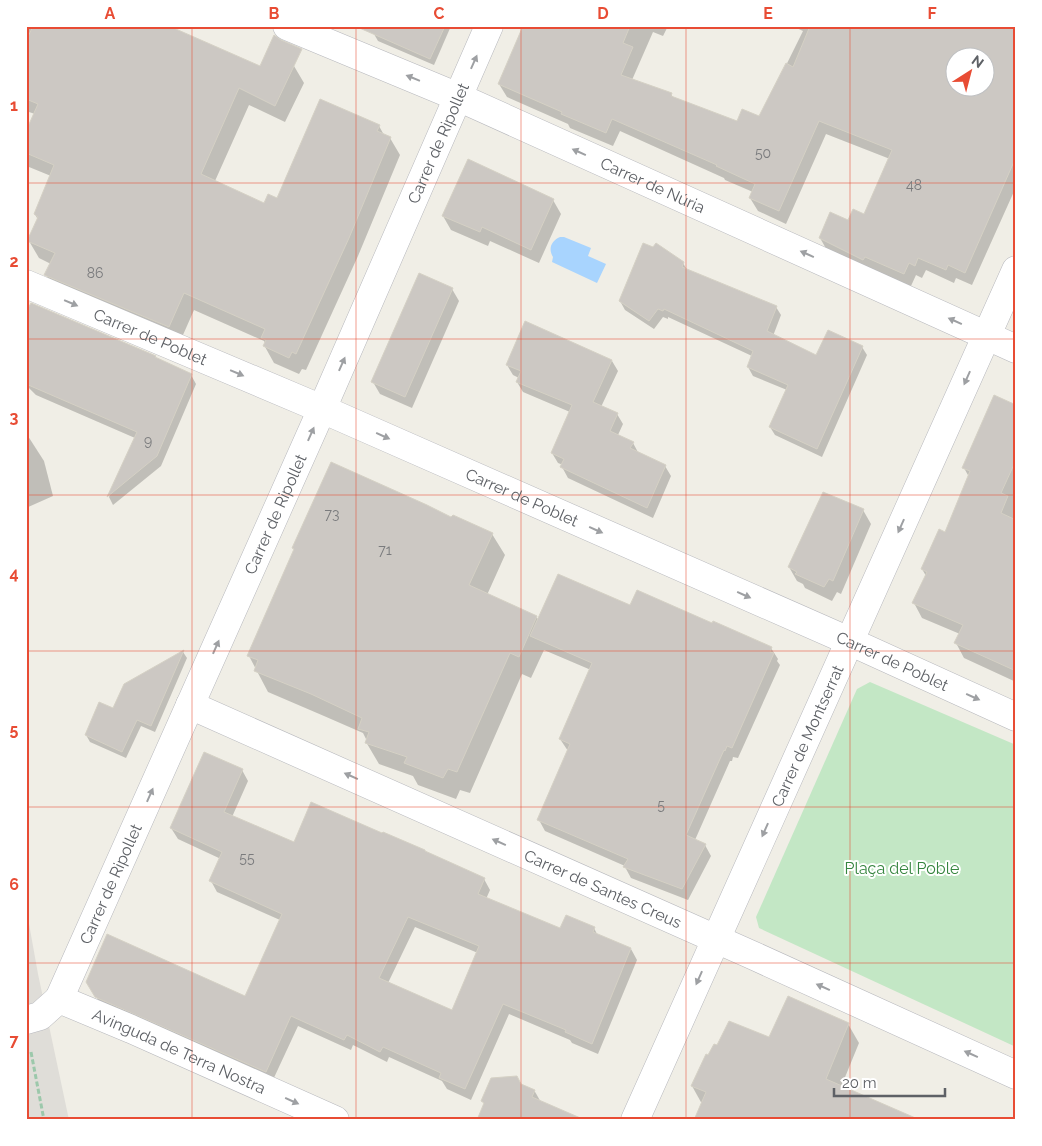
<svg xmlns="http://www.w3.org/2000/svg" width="1042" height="1146" font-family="Raleway,sans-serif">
<rect width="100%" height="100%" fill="#f0eee6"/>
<!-- industrial -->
<path fill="#dfddd8" d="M26,907L38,974L69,1120H26Z"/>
<!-- green -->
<path fill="#c3e7c5" d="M870,682L1016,745V1047L759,928L756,917L857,689Z"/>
<!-- water -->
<path fill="#a8d4fe" d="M560,237H564L591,248L588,256L606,264L597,283L552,262L553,257C548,249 551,241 560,237Z"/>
<!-- shadow -->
<g fill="#0003" fill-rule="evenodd">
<path d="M26,26H166L261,68L294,66L304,83L285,122L249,105L215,181L265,205L277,200L379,126L384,135L390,138L400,155L358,256L306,370L302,369L299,374L274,363L264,345L265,343L264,341L194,310L179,344L56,292L46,275L51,264L39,258L29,241L38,220L35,214L51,176L29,167L26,162V134L35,114L26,111Z"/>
<path d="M377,26H451L434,65L378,41L374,34Z"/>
<path d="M524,26H668L663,36L653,32L632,80L671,94L674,99L737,122L760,118L803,31L792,26H1009L1016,115V187L972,285L956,278L954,283L926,270L922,278L916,275L911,286L828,252L820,238L849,222L865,216L890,159L826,134L786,224L758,211L750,198L753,192L725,180L724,178L620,131L613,146L570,128L568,124L507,97L499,84ZM954,58H984V88H954Z"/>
<path d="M553,200L561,214L539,263L490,241L488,246L451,230L443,216Z"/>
<path d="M683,263L687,270L776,307L781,315L773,336L817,357L862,347L867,355L822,457L775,435L770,427L787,390L753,376L748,367L752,356L668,317V319L663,317L654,329L625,310L620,301Z"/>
<path d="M452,289L459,301L412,408L380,394L373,382Z"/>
<path d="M31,305L155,357L156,359L191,375L196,384L161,466L113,505L109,497L135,438L36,395L26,385V315Z"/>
<path d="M612,361L618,371L601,407L617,414L623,424L618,435L633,443L639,454L665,466L671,476L653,518L568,478L562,467L563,465L558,463L552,453L570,412L523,392L517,382L519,378L513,375L507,365Z"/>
<path d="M1016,406V682L964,658L956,643L960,634L922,618L914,603L926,576L922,569L946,533L969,477L964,468Z"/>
<path d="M26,433L44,461L53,496L26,508Z"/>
<path d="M863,510L871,524L841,594L837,592L832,601L805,588L803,584L797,581L789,567Z"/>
<path d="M452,519L492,534L505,555L487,595L536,617L539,620L631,607L771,648L778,659L777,661L780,665L738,758L733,757L732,761H730L695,840L705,845L711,856L688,900L631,878L625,867V866L545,831L539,820L568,751L560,739L591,670L544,650L531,678L522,674L470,793L460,790L456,799L418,785L413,776L379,764L366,742L367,741L363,733L324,716L268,692L249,656Z"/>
<path d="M183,652L187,658L155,732L141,726L126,758L90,742L86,735L113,709L125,685Z"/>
<path d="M242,770L248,781L232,817L294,844L484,879L490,890L486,899L560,930L594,928L598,936L631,949L637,960L598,1054L572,1043L570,1040L509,1014L471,1100L447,1089L442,1081L389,1057L387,1062L353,1045L351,1050L298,1026L272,1082L103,1008L87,981L246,997L280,920L217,892L211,881L221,859L178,839L171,828ZM415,927L478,953L453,1011L388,983Z"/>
<path d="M848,1024L859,1043L841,1087L702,1104L692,1086L709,1057L718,1047Z"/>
<path d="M521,1085L534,1090L542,1104L485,1105L483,1101Z"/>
</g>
<!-- building -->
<g fill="#ccc8c3" stroke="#d5d1c5" fill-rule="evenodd">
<path d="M33,26H169L260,66L274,35L281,40L302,49L275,106L239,88L201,174L264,203L268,194L277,198L320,99L380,125L377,131L391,137L349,238L296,354L292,352L289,358L263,346L266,340L261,338L265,329L184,293L169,327L44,275L55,253L27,241L38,217L34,214L54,165L26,153V131L38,104L26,99V41Z"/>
<path d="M355,26H445L430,59Z"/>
<path d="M523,26H630L623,43L633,47L621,75L672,93L671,96L737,121L742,109L759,116L786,63L793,67L810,26H1016V157L965,273L948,265L946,270L918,258L915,266L909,263L904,274L865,257L863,260L819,238L830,212L848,220L853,209L864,214L892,150L819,121L779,211L749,198L755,184L716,166L717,165L612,119L606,133L561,114L562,112L498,84ZM954,58H984V88H954Z"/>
<path d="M468,159L554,199L531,250L482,227L480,232L442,216Z"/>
<path d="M643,243L653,247L656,243L684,262L682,267L777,306L767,331L816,355L828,330L863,346L817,449L769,427L788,385L747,367L753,351L664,309L663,311L658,309L649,321L619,301Z"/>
<path d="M419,273L453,288L405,397L371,382Z"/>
<path d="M31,303L156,356L155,357L192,374L157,456L107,497L137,432L26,384V312Z"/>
<path d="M525,321L612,360L593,402L618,413L610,431L634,442L630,448L666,465L647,508L560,467L564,459L551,453L572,405L516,382L521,371L506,365Z"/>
<path d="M994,395L1016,405V460L1001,493L1008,496L1001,513L1016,520V671L954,643L963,625L912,603L927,572L921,569L939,529L945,532L970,471L962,468Z"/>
<path d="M331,462L427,505L451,517L453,515L493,533L469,585L537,616L519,657L510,653L457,772L448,769L443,778L404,763L407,757L365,743L369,732L358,729L362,718L311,694L254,671L258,660L247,656L294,549L292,548Z"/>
<path d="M823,492L864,509L833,581L829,579L824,587L795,574L797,572L788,567Z"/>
<path d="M558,574L630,605L637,590L712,623L713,621L772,647L770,652L774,653L732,748L727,746L725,751L724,750L686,835L706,844L682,889L623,867L628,859L537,820L570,744L559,739L592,663L530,636Z"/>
<path d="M184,650L151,726L137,720L122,752L85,735L99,702L113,708L124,684Z"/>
<path d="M204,752L243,769L224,812L294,842L311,802L382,833L383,832L425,850V851L485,878L478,894L560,928L566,915L595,927L593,932L631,948L592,1044L565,1032L566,1030L503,1004L465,1089L439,1078L441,1073L383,1047L380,1052L347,1035L344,1040L291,1016L266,1072L95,997L86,982L107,934L245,996L282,914L209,881L222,852L170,828ZM408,917L479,946L452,1010L379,978Z"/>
<path d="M788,996L849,1023L826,1079L920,1120H694L706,1092L691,1086L706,1054L708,1055L714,1044L717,1045L729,1021L769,1037Z"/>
<path d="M517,1076L521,1084L535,1090L532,1097L585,1120H477L484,1103L481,1101L491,1078Z"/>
</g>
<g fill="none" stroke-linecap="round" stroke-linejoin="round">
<!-- street casing -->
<g stroke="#b7b8bd" stroke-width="29">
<g id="street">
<path id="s1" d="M287,26L458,97L1016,349"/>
<path id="s2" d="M26,284L322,409L849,641L1016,717"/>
<path id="s3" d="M190,705L752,955L1016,1075"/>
<path id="s4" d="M59,999L322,409L489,26"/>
<path id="s5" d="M26,1020L40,1016L59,999L131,1029L335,1120"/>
<path id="s6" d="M635,1120L1016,270"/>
</g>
</g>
<!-- path -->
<path stroke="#9cc8ab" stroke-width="3" stroke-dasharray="5 2.5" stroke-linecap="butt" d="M31,1052L44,1120"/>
<!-- street -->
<use href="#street" stroke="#fff" stroke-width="28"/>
</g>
<!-- one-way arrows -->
<defs><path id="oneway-solid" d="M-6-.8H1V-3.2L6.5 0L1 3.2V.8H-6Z" transform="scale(1.25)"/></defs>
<g fill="#9ea0a3">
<use href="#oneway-solid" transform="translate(474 62) rotate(-66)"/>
<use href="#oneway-solid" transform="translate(413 78) rotate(-158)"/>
<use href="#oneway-solid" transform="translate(579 152) rotate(-156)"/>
<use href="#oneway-solid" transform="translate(807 254) rotate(-156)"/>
<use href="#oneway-solid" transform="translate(71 303) rotate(23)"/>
<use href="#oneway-solid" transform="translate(955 321) rotate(-156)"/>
<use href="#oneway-solid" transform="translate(342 364) rotate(-66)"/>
<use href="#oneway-solid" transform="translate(237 373) rotate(23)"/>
<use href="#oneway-solid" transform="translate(967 378) rotate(114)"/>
<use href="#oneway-solid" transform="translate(311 434) rotate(-66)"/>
<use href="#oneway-solid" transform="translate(383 436) rotate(24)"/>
<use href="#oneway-solid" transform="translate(901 526) rotate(114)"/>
<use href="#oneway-solid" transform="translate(596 530) rotate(24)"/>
<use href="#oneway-solid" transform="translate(744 595) rotate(24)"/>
<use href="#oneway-solid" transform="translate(216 647) rotate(-66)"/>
<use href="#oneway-solid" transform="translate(973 697) rotate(24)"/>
<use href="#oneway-solid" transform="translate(351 776) rotate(-156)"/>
<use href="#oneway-solid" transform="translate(150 795) rotate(-66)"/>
<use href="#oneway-solid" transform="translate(765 830) rotate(114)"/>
<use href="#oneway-solid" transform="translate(499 842) rotate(-156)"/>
<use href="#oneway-solid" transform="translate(699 978) rotate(114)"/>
<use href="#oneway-solid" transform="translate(823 987) rotate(-156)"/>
<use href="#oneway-solid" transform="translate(971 1054) rotate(-156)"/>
<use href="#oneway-solid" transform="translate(292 1101) rotate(24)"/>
</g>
<!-- grid -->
<path fill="none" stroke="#e84c34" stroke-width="1" stroke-opacity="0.55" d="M192,26V1120M356,26V1120M521,26V1120M686,26V1120M850,26V1120M26,183H1016M26,339H1016M26,495H1016M26,651H1016M26,807H1016M26,963H1016"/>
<g text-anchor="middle" stroke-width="4" stroke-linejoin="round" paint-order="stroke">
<!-- number labels -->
<g font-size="14" fill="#7a7b7d">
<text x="763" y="158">50</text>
<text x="914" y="190">48</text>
<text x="95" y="278">86</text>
<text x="148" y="446">9</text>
<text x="332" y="519">73</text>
<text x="385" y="555">71</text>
<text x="661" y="810">5</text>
<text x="247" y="863">55</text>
</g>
<!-- street labels -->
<g font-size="16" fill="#5e6166" stroke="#fff">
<text dy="6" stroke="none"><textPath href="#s4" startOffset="936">Carrer de Ripollet</textPath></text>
<text dy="6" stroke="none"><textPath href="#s1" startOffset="399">Carrer de Núria</textPath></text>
<text dy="6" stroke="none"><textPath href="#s2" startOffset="135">Carrer de Poblet</textPath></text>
<text dy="6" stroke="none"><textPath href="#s2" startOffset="540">Carrer de Poblet</textPath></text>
<text dy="6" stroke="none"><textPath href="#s4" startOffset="531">Carrer de Ripollet</textPath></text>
<text dy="6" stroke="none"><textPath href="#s2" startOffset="945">Carrer de Poblet</textPath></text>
<text dy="6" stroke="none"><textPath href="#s6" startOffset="421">Carrer de Montserrat</textPath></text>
<text dy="6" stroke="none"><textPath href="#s4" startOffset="126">Carrer de Ripollet</textPath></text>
<text dy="6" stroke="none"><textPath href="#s3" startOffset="452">Carrer de Santes Creus</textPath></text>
<text dy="6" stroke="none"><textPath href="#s5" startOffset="171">Avinguda de Terra Nostra</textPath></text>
</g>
<!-- park labels -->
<g font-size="16" fill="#36853f" stroke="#fff">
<text x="902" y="874">Plaça del Poble</text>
</g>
</g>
<!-- border -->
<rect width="1042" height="1146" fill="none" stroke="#ffffff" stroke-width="55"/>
<!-- north arrow -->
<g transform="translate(970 72) rotate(36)"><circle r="24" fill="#ffffff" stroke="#bfc0c2"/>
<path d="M0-4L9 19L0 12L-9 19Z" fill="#e84c34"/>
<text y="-8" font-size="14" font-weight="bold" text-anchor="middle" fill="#5e6166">N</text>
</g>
<!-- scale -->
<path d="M834 1088v8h111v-8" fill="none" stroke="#5e6166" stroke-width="2.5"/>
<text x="842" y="1088" font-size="15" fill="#5e6166" stroke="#ffffff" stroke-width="4" paint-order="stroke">20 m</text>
<rect x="28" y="28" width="986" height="1090" fill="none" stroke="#e84c34" stroke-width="2"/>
<g font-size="16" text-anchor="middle" font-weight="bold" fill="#e84c34">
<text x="110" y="19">A</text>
<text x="274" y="19">B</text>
<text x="439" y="19">C</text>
<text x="603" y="19">D</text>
<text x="768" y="19">E</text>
<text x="932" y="19">F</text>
<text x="14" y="111">1</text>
<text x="14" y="267">2</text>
<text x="14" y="423">3</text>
<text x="14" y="579">4</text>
<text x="14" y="735">5</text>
<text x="14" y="890">6</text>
<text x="14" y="1046">7</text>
</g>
</svg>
